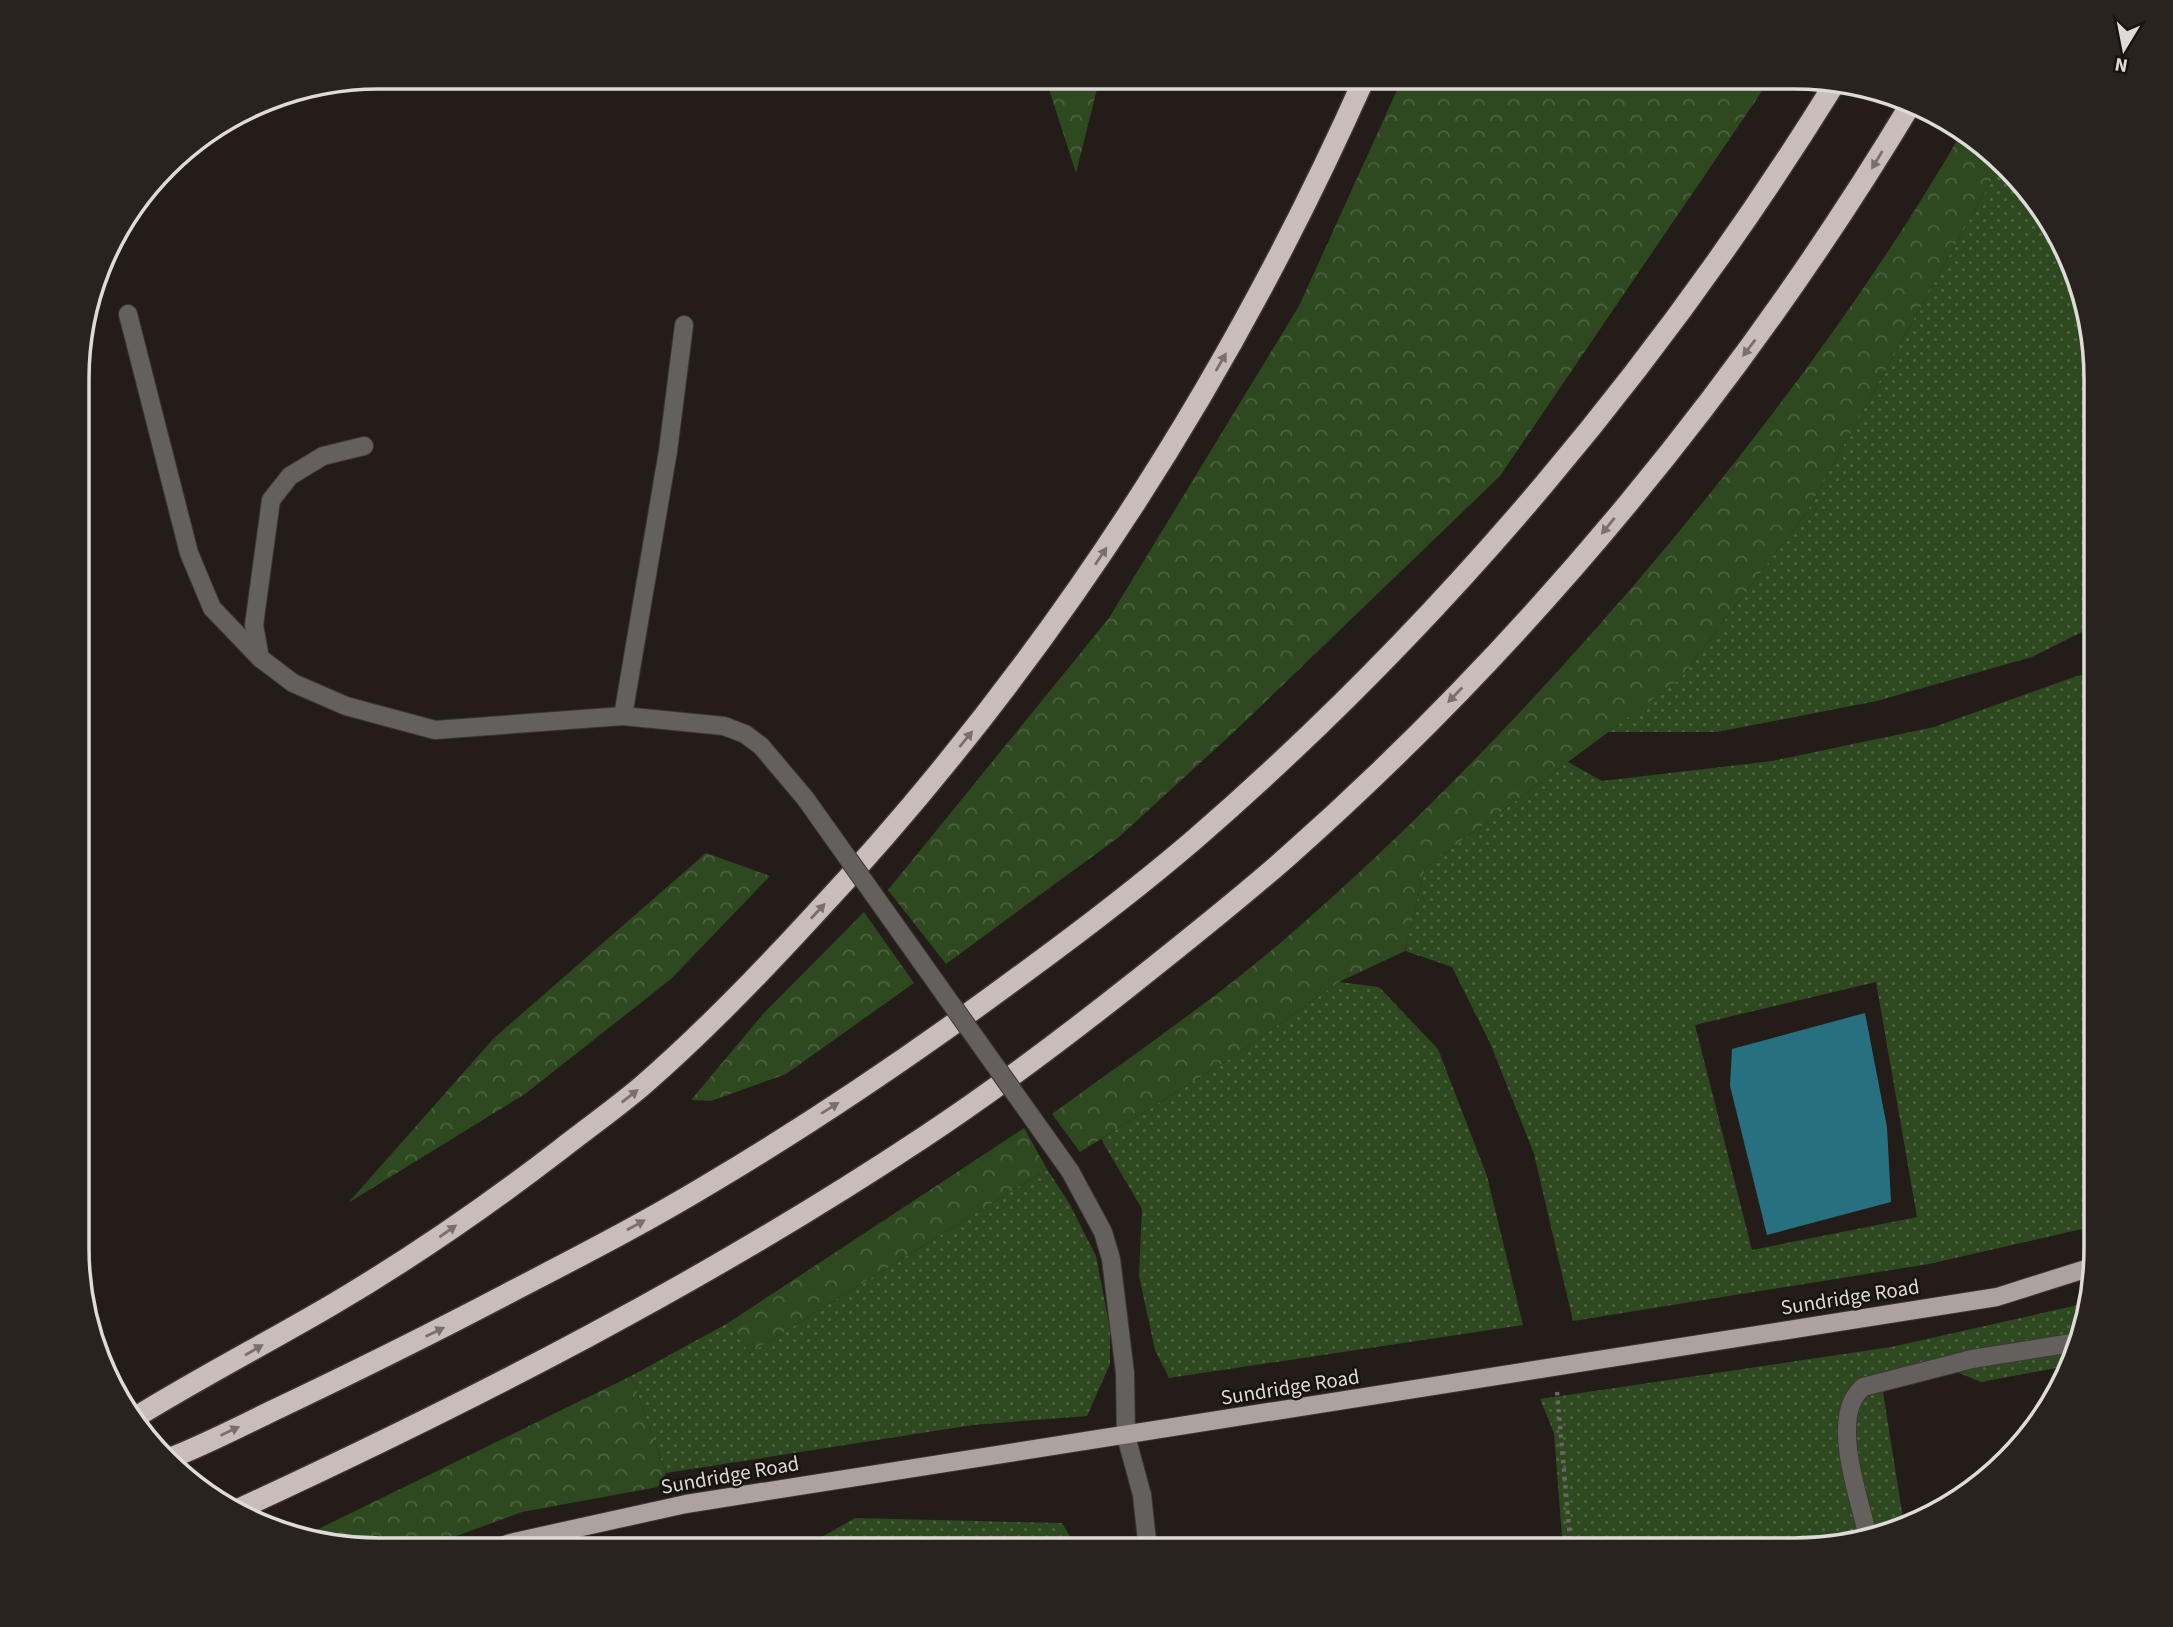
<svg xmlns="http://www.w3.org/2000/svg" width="2173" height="1627" font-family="'Source Sans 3',sans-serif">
<defs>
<pattern id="grass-dots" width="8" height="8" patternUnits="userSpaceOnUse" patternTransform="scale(1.75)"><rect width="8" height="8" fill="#2e4820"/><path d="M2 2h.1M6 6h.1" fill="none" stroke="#4c6240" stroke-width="1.8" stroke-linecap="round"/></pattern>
<pattern id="forest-crowns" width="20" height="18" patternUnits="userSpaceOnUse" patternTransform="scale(1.75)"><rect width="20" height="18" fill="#2e4820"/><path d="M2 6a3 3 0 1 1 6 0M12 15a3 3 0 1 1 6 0" fill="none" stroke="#4c6240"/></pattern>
</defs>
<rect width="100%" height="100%" fill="#231c18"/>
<!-- grass -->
<g fill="url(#grass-dots)" fill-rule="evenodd">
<path d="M2001,163L2065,246L2096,379V625L2032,657L1877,701L1717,732H1608L1680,679L1806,513Z"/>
<path d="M2096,672L2095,1226L1929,1264L1573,1321L1534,1154L1490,1043L1452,967L1405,951L1425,868L1568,762L1602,781L1772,761L1934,727L2077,676ZM1876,982L1917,1217L1752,1250L1695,1025Z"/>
<path d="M1339,982L1379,987L1438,1049L1487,1176L1523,1325L1169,1378L1155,1350L1139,1276L1142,1209L1101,1139L1231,1058Z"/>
<path d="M1047,1169L1069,1203L1096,1256L1110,1329V1364L1087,1416L973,1425L666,1473L631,1376L728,1323L750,1353Z"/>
<path d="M2087,1303L2072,1365L1981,1382L1942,1366L1881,1379L1904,1525L1794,1550H1563L1554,1433L1540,1399L1891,1347Z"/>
<path d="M855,1518L1062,1523L1078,1550H799Z"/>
</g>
<!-- forest -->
<g fill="url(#forest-crowns)">
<path d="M1045,77H1100L1076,173Z"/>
<path d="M1403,77L1771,78L1500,476L1234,732L1119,837L946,964L888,890L1109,618L1299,306Z"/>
<path d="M1962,132L1993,152L2001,163L1806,513L1680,679L1425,868L1405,951L1339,982L1231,1058L1080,1152L1052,1114C1130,1057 1211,1002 1285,939C1423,819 1550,686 1667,546C1775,416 1877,279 1962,132Z"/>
<path d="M706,853L770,876L671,979L525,1094L348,1203L494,1038Z"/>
<path d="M864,912L914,983L786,1074L711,1101L691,1100L763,1014Z"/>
<path d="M1024,1128L1047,1169L750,1353L728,1323Z"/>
<path d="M631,1376L666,1473L658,1487L522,1512L421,1549H360L304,1536Z"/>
</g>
<!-- water -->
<path fill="#277080" d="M1865,1013L1887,1127L1891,1202L1767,1235L1730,1086L1732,1049Z"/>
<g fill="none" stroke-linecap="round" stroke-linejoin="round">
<!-- minor casing -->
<g stroke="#3d3733" stroke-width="20">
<g id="minor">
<path d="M128,314L189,553L212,608L260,658L293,683L346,706L435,730L623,716L724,726L745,734L761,746L805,798"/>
<path d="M260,658L254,625L271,500L290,476L323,456L364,446"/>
<path d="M623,716L668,451L684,325"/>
<path d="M1070,1171L1103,1232L1111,1259L1125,1373L1126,1436L1142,1495L1148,1550"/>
<path d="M1867,1533C1859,1498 1836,1433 1853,1400C1855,1395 1859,1391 1863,1387L1972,1359L2078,1342"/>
</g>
</g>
<!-- major casing -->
<g stroke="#3d3733" stroke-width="20">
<path id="major" d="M491,1549L514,1542L686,1504L1997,1297L2095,1266"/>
</g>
<!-- highway casing -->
<g stroke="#3d3733" stroke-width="24">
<g id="highway">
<path d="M136,1417C199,1378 265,1344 330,1306C410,1259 487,1206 561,1149C588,1128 616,1108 642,1086C703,1033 760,974 814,915C1044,669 1228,385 1365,77"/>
<path d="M168,1459C202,1446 235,1429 268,1413C348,1375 427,1336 505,1295C574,1259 643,1224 709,1184C817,1120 921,1049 1021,975C1080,932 1139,887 1195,839C1445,622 1661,364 1835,83"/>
<path d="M237,1510C473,1401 707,1281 924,1137C995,1090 1064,1038 1131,985C1184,943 1237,901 1287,857C1532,640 1744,382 1912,102"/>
</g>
</g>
<!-- path -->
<path stroke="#6a6561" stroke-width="4.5" stroke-dasharray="3.5 5" stroke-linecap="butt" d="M1557,1392L1571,1550"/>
<!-- minor -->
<use href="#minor" stroke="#64605e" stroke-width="18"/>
<!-- major -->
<use href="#major" stroke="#aca3a0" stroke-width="18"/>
<!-- highway -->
<use href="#highway" stroke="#c8bdba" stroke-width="21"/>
<!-- minor-bridge casing -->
<g stroke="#3d3733" stroke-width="20" stroke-linecap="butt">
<path id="minor-bridge" d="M805,798L1070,1171"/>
</g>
<!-- minor-bridge -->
<use href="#minor-bridge" stroke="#64605e" stroke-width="18"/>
</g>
<!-- one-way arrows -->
<defs><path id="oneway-solid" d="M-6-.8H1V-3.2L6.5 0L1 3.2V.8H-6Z" transform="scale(1.75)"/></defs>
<g fill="#79706d">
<use href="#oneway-solid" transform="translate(1877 160) rotate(121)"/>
<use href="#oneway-solid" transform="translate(1749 348) rotate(127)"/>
<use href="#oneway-solid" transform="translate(1221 362) rotate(-60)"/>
<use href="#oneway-solid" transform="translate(1608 526) rotate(129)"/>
<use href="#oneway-solid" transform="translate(1101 556) rotate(-56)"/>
<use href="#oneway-solid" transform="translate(1455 695) rotate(134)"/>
<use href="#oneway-solid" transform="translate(966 739) rotate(-51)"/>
<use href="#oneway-solid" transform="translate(818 911) rotate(-47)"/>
<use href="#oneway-solid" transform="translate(630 1096) rotate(-38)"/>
<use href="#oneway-solid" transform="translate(830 1108) rotate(-32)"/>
<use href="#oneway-solid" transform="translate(636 1225) rotate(-29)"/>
<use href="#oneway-solid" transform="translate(448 1231) rotate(-35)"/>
<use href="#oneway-solid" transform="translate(435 1332) rotate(-26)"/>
<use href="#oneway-solid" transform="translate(254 1350) rotate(-30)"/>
<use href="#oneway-solid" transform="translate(230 1431) rotate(-25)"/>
</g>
<g text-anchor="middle" stroke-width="5" stroke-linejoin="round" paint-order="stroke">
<!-- street labels -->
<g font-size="21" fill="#dedad7" stroke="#19130f">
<text transform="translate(1850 1297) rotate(-9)" y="7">Sundridge Road</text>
<text transform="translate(1290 1387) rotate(-9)" y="7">Sundridge Road</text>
<text transform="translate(730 1475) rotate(-10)" y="7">Sundridge Road</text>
</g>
</g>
<!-- crop -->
<path d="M0 0H2173V1627H0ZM379 89H1794A290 290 0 0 1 2084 379V1248A290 290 0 0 1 1794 1538H379A290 290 0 0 1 89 1248V379A290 290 0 0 1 379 89Z" fill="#29231f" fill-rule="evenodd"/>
<path fill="none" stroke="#dedad7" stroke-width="3.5" d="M379 89H1794A290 290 0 0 1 2084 379V1248A290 290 0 0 1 1794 1538H379A290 290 0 0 1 89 1248V379A290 290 0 0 1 379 89Z"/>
<!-- north arrow -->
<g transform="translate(2124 49) rotate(190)" stroke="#19130f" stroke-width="5" paint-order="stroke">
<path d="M0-5L12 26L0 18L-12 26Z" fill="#dedad7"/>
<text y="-10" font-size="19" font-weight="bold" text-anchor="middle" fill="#dedad7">N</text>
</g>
</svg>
